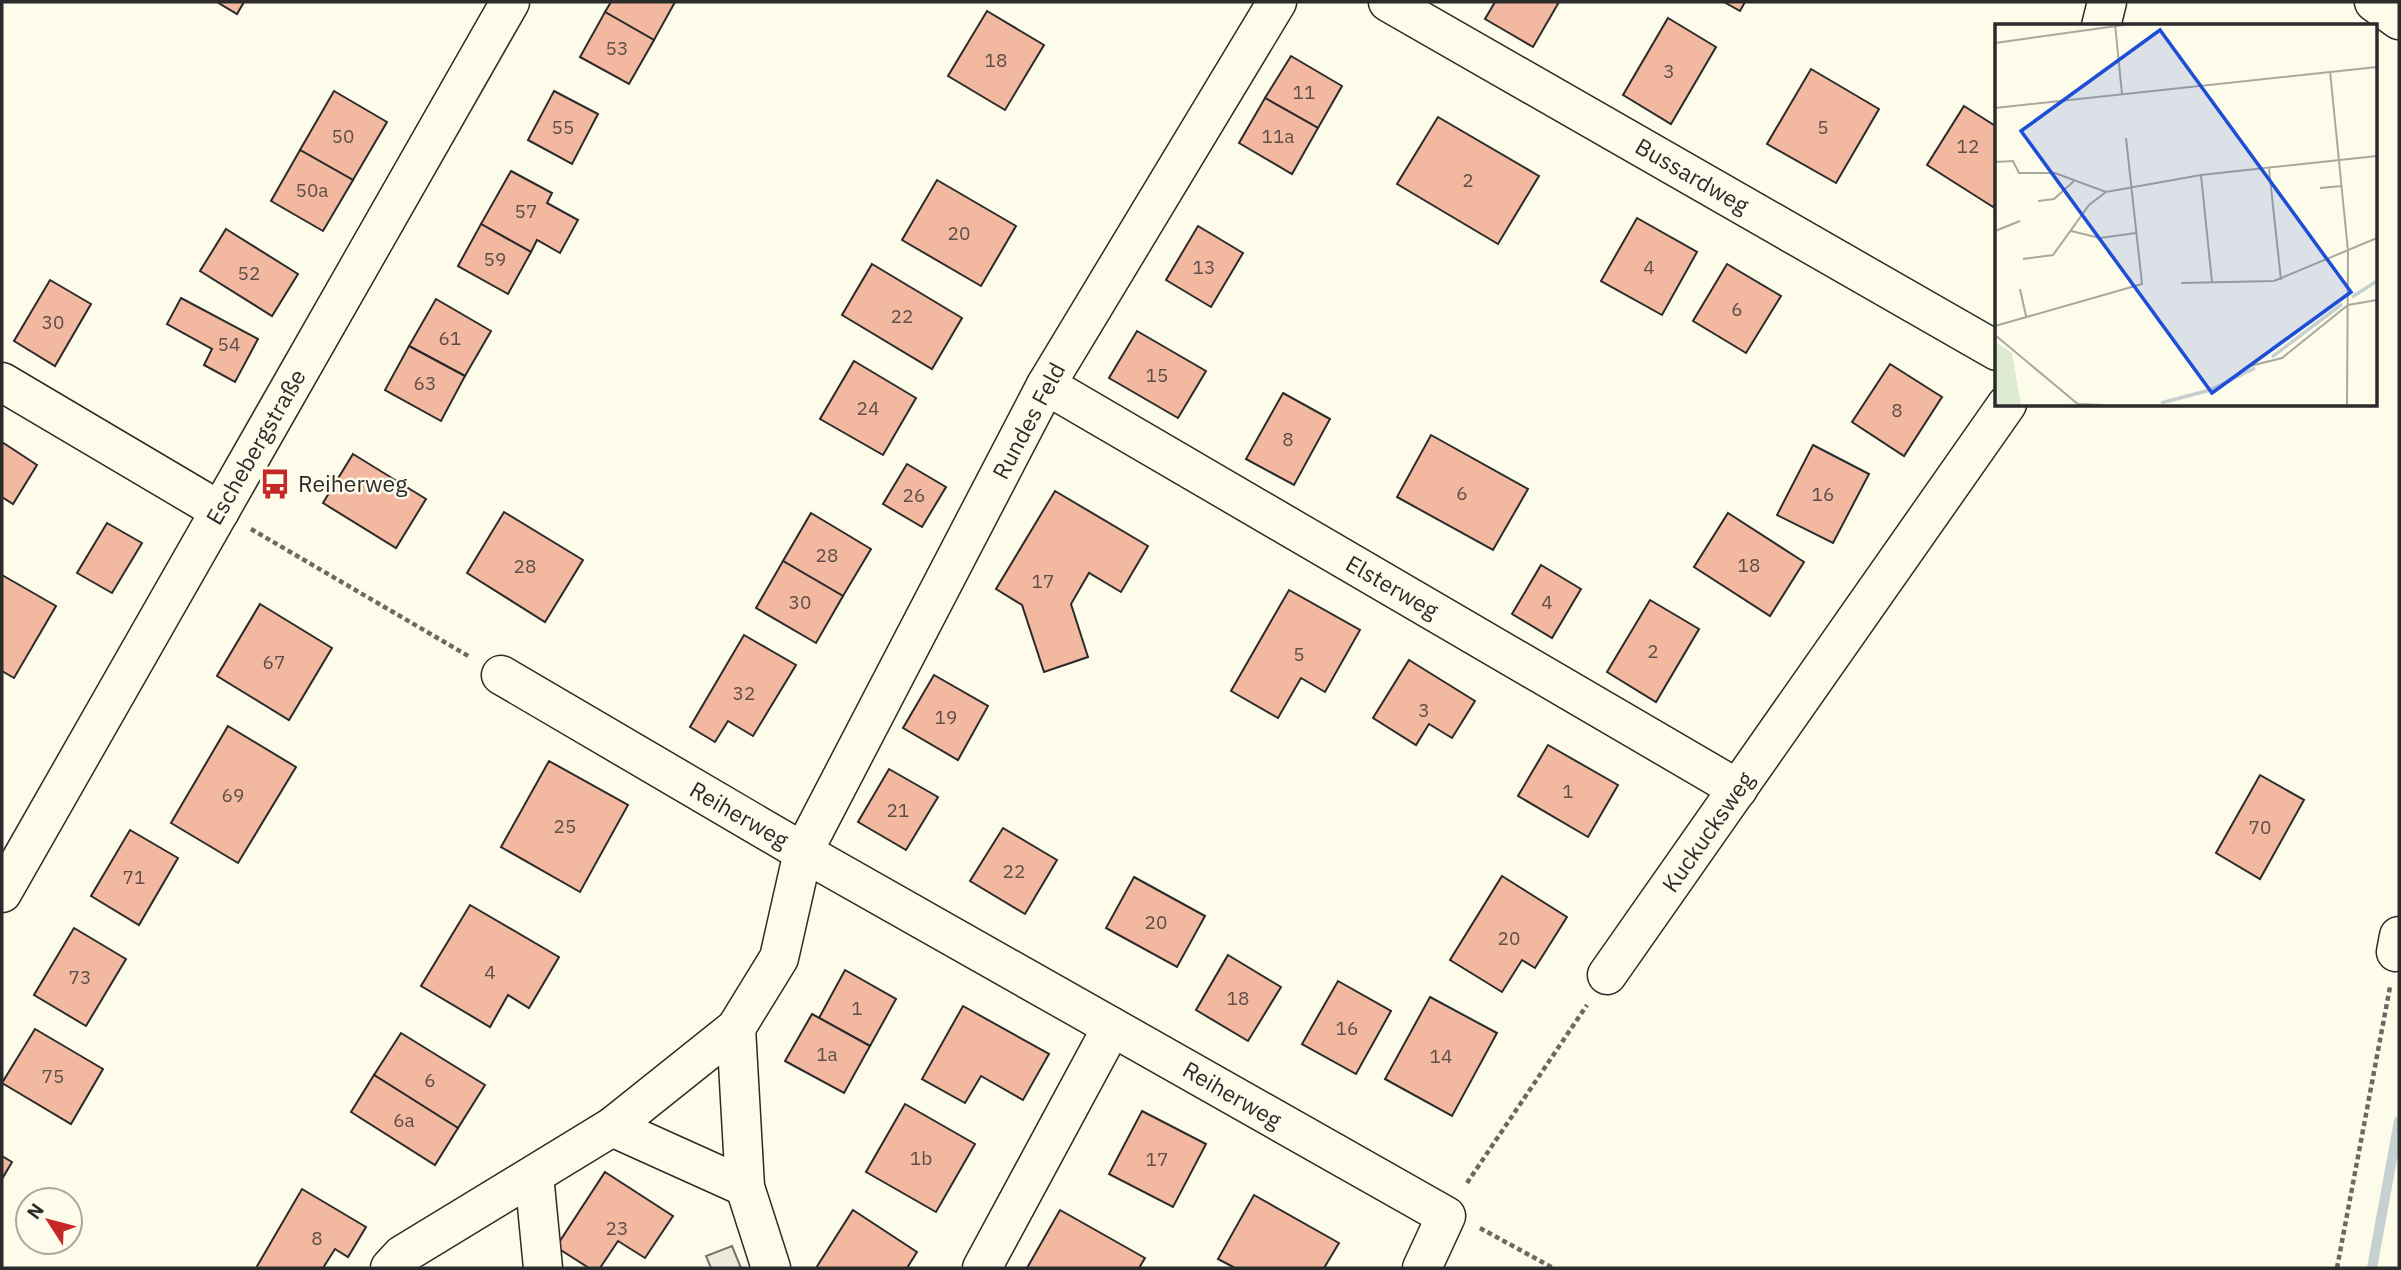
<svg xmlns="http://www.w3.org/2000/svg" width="2401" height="1270" font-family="'IBM Plex Sans',sans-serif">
<rect width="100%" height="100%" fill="#fdfbea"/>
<!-- parking -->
<path fill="#eceadb" stroke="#74746e" stroke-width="2" d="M732,1246L741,1268H711L706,1256Z"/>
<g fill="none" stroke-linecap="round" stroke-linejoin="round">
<!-- stream -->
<path stroke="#c7d0d0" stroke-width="10" d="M2372,1268L2399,1121"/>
</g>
<!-- building -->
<g fill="#f2b8a0" stroke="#2b2b2b" stroke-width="2">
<path d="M217,2H244L237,14Z"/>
<path d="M611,2H675L654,40L605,12Z"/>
<path d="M1495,2H1559L1533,47L1485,19Z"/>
<path d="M1724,2H1745L1740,11Z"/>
<path d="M987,11L1044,45L1005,110L948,76Z"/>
<path d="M605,12L654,40L629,84L580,57Z"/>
<path d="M1668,18L1716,47L1671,124L1623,95Z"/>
<path d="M1291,56L1342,86L1318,128L1265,98Z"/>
<path d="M1811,69L1879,109L1836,183L1767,144Z"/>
<path d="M334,91L387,122L353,180L300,150Z"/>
<path d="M554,91L598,114L572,164L528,140Z"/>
<path d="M1265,98L1318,128L1292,174L1239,143Z"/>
<path d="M1964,106L1997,127V201L1993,207L1927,165Z"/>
<path d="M1438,117L1539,176L1498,244L1397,184Z"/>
<path d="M300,150L353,180L323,231L271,201Z"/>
<path d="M511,171L552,193L547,203L578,220L560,253L537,240L531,252L481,224Z"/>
<path d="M937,180L1016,226L981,286L902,240Z"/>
<path d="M1637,218L1697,252L1662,315L1601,281Z"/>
<path d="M481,224L531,252L508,294L458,266Z"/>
<path d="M1198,226L1243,253L1211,307L1166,280Z"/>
<path d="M226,229L298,274L272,316L200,271Z"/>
<path d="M872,264L962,318L932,369L842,315Z"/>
<path d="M1727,264L1781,296L1746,353L1693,321Z"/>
<path d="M50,280L91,304L55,366L14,341Z"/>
<path d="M181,298L258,339L235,382L204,365L212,349L167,324Z"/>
<path d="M436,299L491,331L465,376L409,346Z"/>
<path d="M1137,331L1206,371L1178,418L1109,378Z"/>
<path d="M409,346L465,376L441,421L385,390Z"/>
<path d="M854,361L916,398L883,455L820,419Z"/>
<path d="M1890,364L1942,397L1904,456L1852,422Z"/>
<path d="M1283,393L1330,419L1294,485L1246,459Z"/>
<path d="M1431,435L1528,489L1493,550L1397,497Z"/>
<path d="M2,442L37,465L13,504L2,497Z"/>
<path d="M1813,445L1869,474L1833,543L1777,515Z"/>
<path d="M353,454L426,499L396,548L323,503Z"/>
<path d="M907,464L946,487L922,527L883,504Z"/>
<path d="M1055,491L1148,546L1121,592L1089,573L1071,604L1088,657L1044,672L1022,605L996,589Z"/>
<path d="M504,512L583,560L545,622L467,573Z"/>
<path d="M811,513L871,549L843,596L783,561Z"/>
<path d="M1728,513L1804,562L1770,616L1694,567Z"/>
<path d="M107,523L142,543L112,593L77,573Z"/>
<path d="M783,561L843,596L816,643L756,608Z"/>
<path d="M1541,565L1581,589L1552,638L1512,614Z"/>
<path d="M2,575L56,606L14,678L2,671Z"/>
<path d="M1289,590L1360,630L1325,692L1301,678L1278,718L1231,691Z"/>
<path d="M1650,600L1699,629L1656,702L1607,672Z"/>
<path d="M260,604L332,648L289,720L217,676Z"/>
<path d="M744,635L796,665L753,736L728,721L715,742L690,727Z"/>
<path d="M1409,660L1475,701L1452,738L1429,724L1416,745L1373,718Z"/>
<path d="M934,675L988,706L958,760L903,728Z"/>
<path d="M228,726L296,767L238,863L171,823Z"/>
<path d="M1548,745L1618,785L1588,837L1518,796Z"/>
<path d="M549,761L628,805L580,892L501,847Z"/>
<path d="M889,769L938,797L906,850L858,822Z"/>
<path d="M2260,775L2304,800L2260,879L2216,853Z"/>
<path d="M1003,828L1057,860L1025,914L970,881Z"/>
<path d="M130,830L178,858L139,925L91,896Z"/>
<path d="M1502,876L1567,917L1535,968L1522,960L1502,992L1450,960Z"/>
<path d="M1134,877L1205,916L1177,967L1106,928Z"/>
<path d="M470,905L559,957L529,1008L508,995L490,1027L421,986Z"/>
<path d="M74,928L126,959L86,1026L34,995Z"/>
<path d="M1228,955L1281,987L1248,1041L1196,1010Z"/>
<path d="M845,970L896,999L870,1046L819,1018Z"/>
<path d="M1338,981L1391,1011L1356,1074L1302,1044Z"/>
<path d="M1430,997L1497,1033L1452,1116L1385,1079Z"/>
<path d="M963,1006L1049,1054L1023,1100L981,1076L965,1103L922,1079Z"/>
<path d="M812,1014L870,1046L844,1093L785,1061Z"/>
<path d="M35,1029L103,1069L71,1124L2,1083Z"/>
<path d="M401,1033L485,1085L458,1128L374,1075Z"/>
<path d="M374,1075L458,1128L435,1165L351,1112Z"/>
<path d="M905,1104L975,1144L936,1212L866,1172Z"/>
<path d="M1142,1111L1206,1144L1173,1207L1109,1174Z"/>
<path d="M2,1156L12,1162L2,1179Z"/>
<path d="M605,1172L673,1216L645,1258L618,1241L600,1268H589L556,1247Z"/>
<path d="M302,1189L366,1227L348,1257L335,1249L323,1268H256Z"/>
<path d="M1254,1195L1339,1243L1324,1268H1235L1218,1259Z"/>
<path d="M853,1210L917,1252L907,1268H816Z"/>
<path d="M1060,1210L1145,1258L1139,1268H1027Z"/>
</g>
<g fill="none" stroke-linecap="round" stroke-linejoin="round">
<!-- minor casing -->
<g stroke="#2b2b2b" stroke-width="41">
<g id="minor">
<path d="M1388,2L1997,351"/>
<path d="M2374,2L2399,20"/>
<path d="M2101,26L2107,2"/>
<path d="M2,382L220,511"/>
<path d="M1046,385L1738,789"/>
<path d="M501,675L803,852L1446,1216L1422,1268"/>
<path d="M2,893L510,2"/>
<path d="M2396,952L2399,936"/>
<path d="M1607,975L2007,404"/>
<path d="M736,1028L745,1187L771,1268"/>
<path d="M612,1127L745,1187"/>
<path d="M534,1175L543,1268"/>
<path d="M390,1268L402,1255L612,1127L736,1028L779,958L803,852L1046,385L1277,2"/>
<path d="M982,1268L1112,1027"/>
</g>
</g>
<!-- path -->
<g stroke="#6a6964" stroke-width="4.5" stroke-dasharray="5 3.5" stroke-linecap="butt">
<path d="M251,529L470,657"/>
<path d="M1467,1183L1587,1005"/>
<path d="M1480,1228L1553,1268"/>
<path d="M2337,1268L2390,987"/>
</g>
<!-- minor -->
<use href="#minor" stroke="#fdfbea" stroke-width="38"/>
</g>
<!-- icons -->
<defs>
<g id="bus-bare" transform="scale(2.415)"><path d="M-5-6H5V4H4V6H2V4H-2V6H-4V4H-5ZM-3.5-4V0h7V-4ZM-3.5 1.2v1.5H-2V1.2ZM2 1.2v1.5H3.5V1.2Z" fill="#c62828" stroke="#fdfbea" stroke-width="2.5" paint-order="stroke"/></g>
</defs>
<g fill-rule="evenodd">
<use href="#bus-bare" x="275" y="484"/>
</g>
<g text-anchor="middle" stroke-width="5" stroke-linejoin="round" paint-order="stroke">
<!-- number labels -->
<g font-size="19" fill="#5d4e48">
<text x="617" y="55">53</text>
<text x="996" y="67">18</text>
<text x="1669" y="78">3</text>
<text x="1304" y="99">11</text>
<text x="563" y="134">55</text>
<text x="1823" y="134">5</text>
<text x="343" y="143">50</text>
<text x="1278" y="143">11a</text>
<text x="1968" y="153">12</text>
<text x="1468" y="187">2</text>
<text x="312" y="197">50a</text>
<text x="526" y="218">57</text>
<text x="959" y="240">20</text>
<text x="495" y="266">59</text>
<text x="1204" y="274">13</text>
<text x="1649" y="274">4</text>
<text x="249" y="280">52</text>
<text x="1737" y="316">6</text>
<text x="902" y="323">22</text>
<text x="53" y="329">30</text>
<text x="450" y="345">61</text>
<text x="229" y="351">54</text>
<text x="1157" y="382">15</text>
<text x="425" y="390">63</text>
<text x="868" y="415">24</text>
<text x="1897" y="417">8</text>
<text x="1288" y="446">8</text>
<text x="1462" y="500">6</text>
<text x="1823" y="501">16</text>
<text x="914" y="502">26</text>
<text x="827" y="562">28</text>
<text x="1749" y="572">18</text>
<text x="525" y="573">28</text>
<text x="1043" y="588">17</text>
<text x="800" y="609">30</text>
<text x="1547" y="609">4</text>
<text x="1653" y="658">2</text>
<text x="1299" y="661">5</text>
<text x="274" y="669">67</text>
<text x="744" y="700">32</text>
<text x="1424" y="717">3</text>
<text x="946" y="724">19</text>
<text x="1568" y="798">1</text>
<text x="233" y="802">69</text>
<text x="898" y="817">21</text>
<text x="565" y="833">25</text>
<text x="2260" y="834">70</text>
<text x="1014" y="878">22</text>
<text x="134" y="884">71</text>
<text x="1156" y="929">20</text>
<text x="1509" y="945">20</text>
<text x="490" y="979">4</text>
<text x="80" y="984">73</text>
<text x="1238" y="1005">18</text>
<text x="857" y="1015">1</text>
<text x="1347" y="1035">16</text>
<text x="827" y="1061">1a</text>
<text x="1441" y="1063">14</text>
<text x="53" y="1083">75</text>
<text x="430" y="1087">6</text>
<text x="404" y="1127">6a</text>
<text x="921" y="1165">1b</text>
<text x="1157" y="1166">17</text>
<text x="617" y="1235">23</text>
<text x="317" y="1245">8</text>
</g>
<!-- street labels -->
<g font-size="23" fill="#2b2b2b" stroke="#fdfbea">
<text transform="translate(1692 176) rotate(30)" y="8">Bussardweg</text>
<text transform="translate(1029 421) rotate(-62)" y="8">Rundes Feld</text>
<text transform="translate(256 447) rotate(-60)" y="8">Eschebergstraße</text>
<text transform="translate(1392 587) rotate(30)" y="8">Elsterweg</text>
<text transform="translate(739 815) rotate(30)" y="8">Reiherweg</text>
<text transform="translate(1708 832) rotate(-55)" y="8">Kuckucksweg</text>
<text transform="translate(1232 1095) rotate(30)" y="8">Reiherweg</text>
</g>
<!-- poi labels -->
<g font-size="23" fill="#2b2b2b" stroke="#fdfbea" text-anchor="start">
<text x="298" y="492">Reiherweg</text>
</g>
</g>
<!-- overview -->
<g transform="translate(1995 24)">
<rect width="382" height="382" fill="#fdfbea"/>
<path d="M0,318L17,329L26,381H0Z" fill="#deebd1"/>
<path fill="none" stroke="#c7d0d0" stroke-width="3.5" d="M357,273L382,257M277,333L347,280M166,379L215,366L260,344"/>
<path fill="none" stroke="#a9a89e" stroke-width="2" d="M120,0L127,70M0,19L136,0M335,47L353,227L352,381M0,84L382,43M0,138L18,137L24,149H60L111,168L206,151L382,132M274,145L286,256M206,151L217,258M325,164L347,162M43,177L59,175L79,157M0,207L25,197M76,207L105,214L141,209M28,235L58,231L94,181L111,168M186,259L279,257L382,214M25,265L31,292M0,302L147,260L131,114M0,311L84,381M251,343L287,334L353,281L382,276M83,380L108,381"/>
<path fill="#1d4ed8" fill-opacity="0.15" stroke="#1d4ed8" stroke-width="3.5" d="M165,6L356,268L217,369L26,107Z"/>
<rect width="382" height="382" fill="none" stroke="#2b2b2b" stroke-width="3.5"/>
</g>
<!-- border -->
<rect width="2401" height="1270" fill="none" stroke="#2b2b2b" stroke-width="7"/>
<!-- north arrow -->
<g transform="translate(49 1221) rotate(306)"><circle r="33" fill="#fdfbea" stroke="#a9a89e" stroke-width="2"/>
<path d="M0-5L12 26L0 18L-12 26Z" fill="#c62828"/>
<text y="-10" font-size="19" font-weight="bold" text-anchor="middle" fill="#2b2b2b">N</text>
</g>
</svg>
